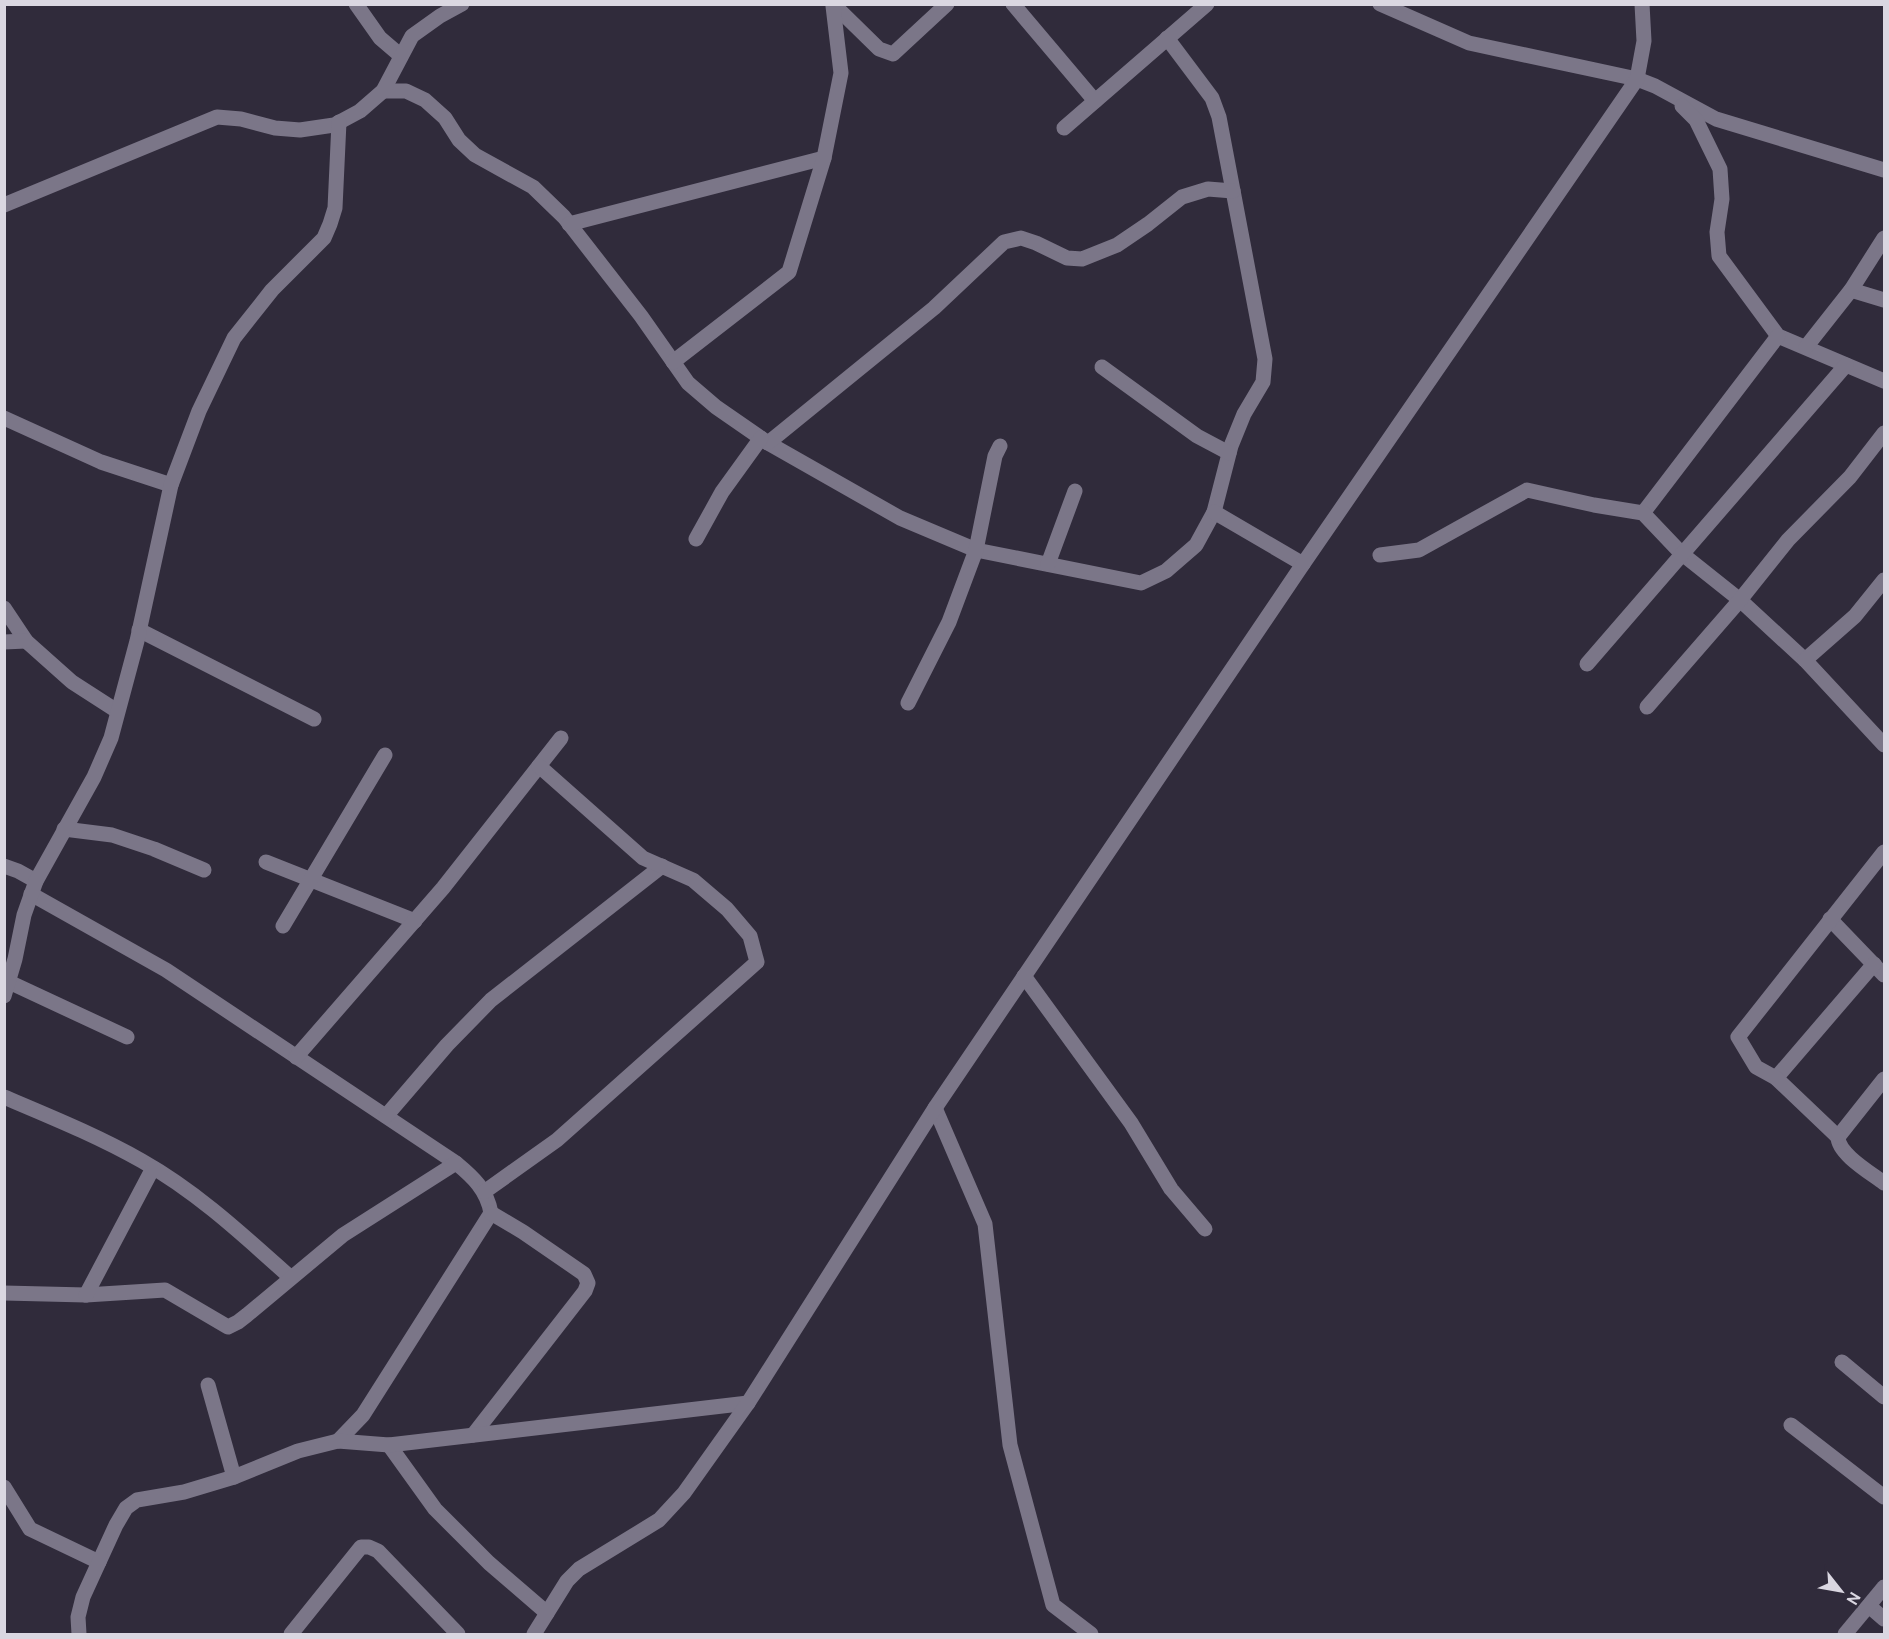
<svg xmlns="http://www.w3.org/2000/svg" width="1889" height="1639" font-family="Cabin,sans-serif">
<rect width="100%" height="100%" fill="#302b3b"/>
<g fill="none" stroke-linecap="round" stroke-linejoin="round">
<!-- minor -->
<g stroke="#7b7688" stroke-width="15">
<path d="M356,4L380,38L401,56"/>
<path d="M833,4L879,49L893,54L947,4"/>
<path d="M1013,4L1095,101"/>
<path d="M1380,4L1469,43L1637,79L1655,86L1716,119L1884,170"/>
<path d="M383,91H406L425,100L445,118L459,140L475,155L533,187L564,217L641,316L688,383L716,407L768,443L900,518L976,550L1141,583L1166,571L1196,545L1214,512L1231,446L1244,414L1263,382L1265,359L1219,117L1212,98L1167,38"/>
<path d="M1682,106L1696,120L1720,169L1722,199L1717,232L1719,256L1778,336L1884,381"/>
<path d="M1064,128L1207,4"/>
<path d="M4,205L217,117L241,119L275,128L300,130L334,125L360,111L383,91L412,36L440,16L462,4"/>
<path d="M569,224L824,158"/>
<path d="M1851,290L1884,300"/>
<path d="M1806,347L1851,290L1884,238"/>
<path d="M673,362L789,272L824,158L841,73L833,6"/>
<path d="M1102,367L1197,436L1229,453"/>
<path d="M4,418L101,462L171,485"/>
<path d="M768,443L934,308L1004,242L1021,238L1036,243L1067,258L1082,259L1117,245L1148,224L1182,197L1208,189L1233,191"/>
<path d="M1214,512L1303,564"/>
<path d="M1643,513L1778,336"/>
<path d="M696,539L722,492L761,438"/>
<path d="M1380,555L1419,550L1527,490L1594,505L1643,513L1681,553L1740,600L1805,660"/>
<path d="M1048,564L1075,491"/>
<path d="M1884,580L1855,616L1805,660L1884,745"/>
<path d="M4,608L26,641L72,682L117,711"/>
<path d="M139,630L314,719"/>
<path d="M4,642L26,641"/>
<path d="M1587,664L1846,365"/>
<path d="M908,703L949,622L976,550L995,456L1000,446"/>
<path d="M1647,707L1740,600L1788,540L1850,477L1884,433"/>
<path d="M64,829L112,835L154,849L204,870"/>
<path d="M266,862L415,921"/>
<path d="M4,866L18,871L36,881"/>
<path d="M31,894L166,970L456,1163C473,1177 487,1190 491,1213L363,1415L338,1441"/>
<path d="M1830,919L1884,975"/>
<path d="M283,926L385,755"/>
<path d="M1024,976L1131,1123L1171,1189L1205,1229"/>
<path d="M9,982L127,1037"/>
<path d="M4,996L15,959L24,915L36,881L94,777L111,738L137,641L171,485L199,411L234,338L272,290L324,238L330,224L335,208L339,122"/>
<path d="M296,1057L443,888L561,738"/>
<path d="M1776,1078L1874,964"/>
<path d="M1884,1079L1838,1137C1838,1154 1871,1173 1884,1183"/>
<path d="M4,1097C51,1117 98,1136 142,1161C197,1192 243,1235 290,1277"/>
<path d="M935,1108L985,1224L1010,1445L1053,1605L1091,1634"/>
<path d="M386,1116L447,1045L491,1000L662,866"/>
<path d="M1838,1137L1776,1078L1756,1067L1738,1037L1884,852"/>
<path d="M484,1192L557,1140L757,962L750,936L727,909L693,880L643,858L539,766"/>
<path d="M4,1293L86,1295L165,1290L228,1327L238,1322L247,1315L343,1235L456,1163"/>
<path d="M86,1295L153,1168"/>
<path d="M1842,1362L1884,1397"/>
<path d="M208,1385L234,1477"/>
<path d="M1791,1425L1884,1497"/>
<path d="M473,1435L585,1291L588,1283L584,1274L523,1232L491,1213"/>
<path d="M389,1445L435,1509L489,1563L547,1613"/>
<path d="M4,1487L30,1529L99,1562"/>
<path d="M1869,1606L1884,1619"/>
<path d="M79,1634L78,1617L83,1597L116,1525L126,1508L137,1500L184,1492L234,1477L298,1451L338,1441L389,1445L748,1403"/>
<path d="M291,1634L361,1547H369L378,1551L458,1634"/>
<path d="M534,1634L567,1581L579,1569L659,1520L684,1493L748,1403L935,1108L1303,564L1637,79L1644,41L1642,4"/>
<path d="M1845,1634L1884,1587"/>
</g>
</g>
<!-- border -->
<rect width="1889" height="1639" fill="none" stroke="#dad7e1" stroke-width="12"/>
<!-- north arrow -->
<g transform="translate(1841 1591) rotate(121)" stroke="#302b3b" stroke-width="4.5" paint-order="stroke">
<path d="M0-4.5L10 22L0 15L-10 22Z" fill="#dad7e1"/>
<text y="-9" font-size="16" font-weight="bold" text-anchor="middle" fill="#dad7e1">N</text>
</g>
</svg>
